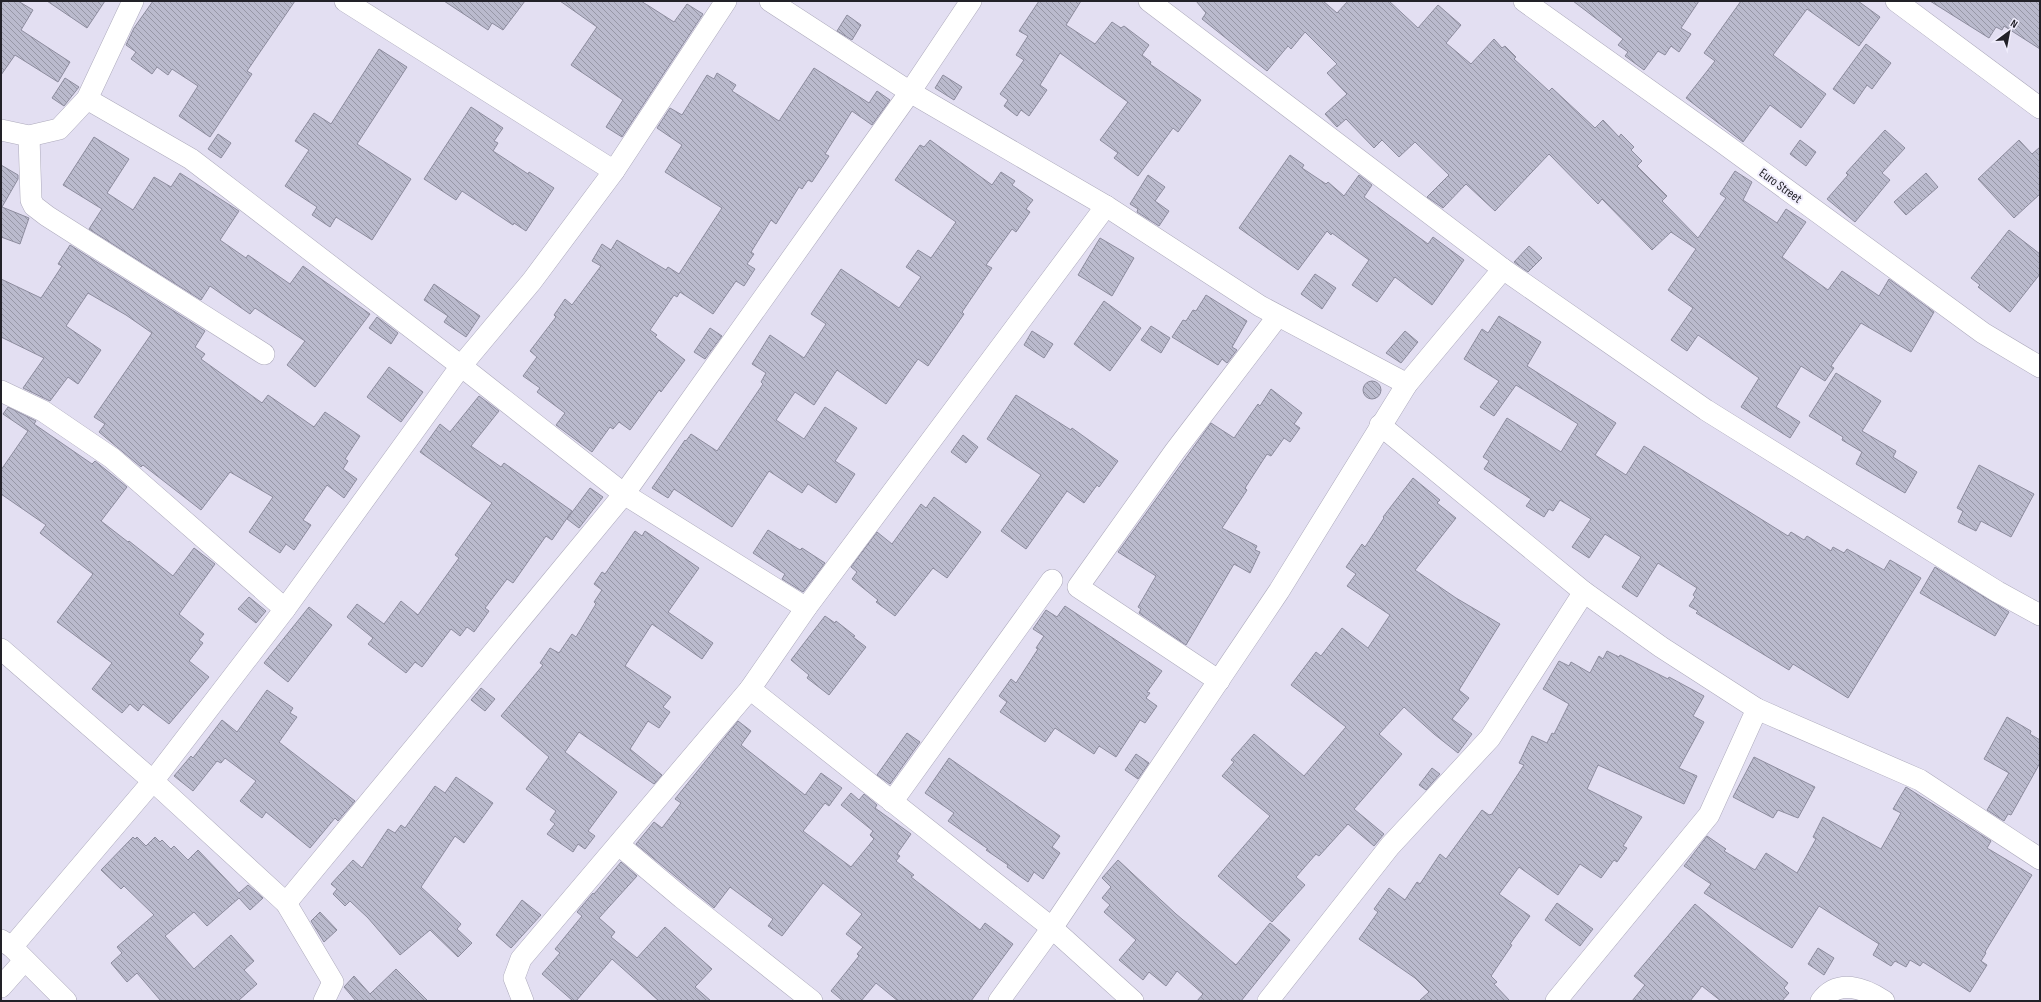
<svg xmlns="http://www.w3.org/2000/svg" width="2041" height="1002" font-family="'Sofia Sans Condensed',sans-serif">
<defs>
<pattern id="building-back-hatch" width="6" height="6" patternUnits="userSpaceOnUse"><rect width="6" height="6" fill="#babacd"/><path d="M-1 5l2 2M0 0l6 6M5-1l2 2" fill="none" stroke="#9797a6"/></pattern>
</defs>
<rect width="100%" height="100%" fill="#e3dff2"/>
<!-- building -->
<g fill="url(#building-back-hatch)" stroke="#8d8c9e">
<path d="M1,1H18L33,10L21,30L70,62L58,82L15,55L1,75Z"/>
<path d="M47,1H105L87,28Z"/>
<path d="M153,1H295L247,71L252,74L210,137L179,116L198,86L172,69L168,75L157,67L152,74L131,59L136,52L126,45L134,28Z"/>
<path d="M444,1H525L503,30L492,23L488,30Z"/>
<path d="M560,1H641L674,22L687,4L703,14L622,137L606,127L623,100L571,65L597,27Z"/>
<path d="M1039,1H1081L1066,25L1095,44L1112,22L1121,28L1124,26L1149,45L1142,55L1151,62L1150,64L1201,100L1178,132L1173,128L1138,176L1114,158L1118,153L1100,140L1128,102L1060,53L1040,85L1047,90L1029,116L1021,110L1017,116L1004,106L1008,100L1000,94L1024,60L1016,55L1028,36L1019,31Z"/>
<path d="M1196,1H1323L1337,13L1348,1H1389L1418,28L1438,5L1461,25L1446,43L1471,64L1494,39L1502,48L1505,46L1516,57L1514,59L1549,91L1552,88L1595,128L1603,120L1619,137L1621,134L1634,147L1631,150L1642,161L1637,166L1667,196L1662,201L1698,238L1726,198L1720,194L1735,171L1752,182L1743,200L1777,223L1786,209L1806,222L1782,257L1828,290L1842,271L1879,296L1889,279L1934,312L1911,352L1861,323L1831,366L1834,368L1825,381L1801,366L1776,407L1800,422L1790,438L1741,407L1759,378L1698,335L1687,351L1671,340L1693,308L1668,290L1696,249L1671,232L1652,250L1602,199L1598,204L1549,154L1495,211L1466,184L1443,208L1427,197L1449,175L1415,142L1399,157L1382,140L1374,148L1346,119L1337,127L1325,114L1347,94L1327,73L1337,64L1305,32L1291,49L1288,46L1267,71L1202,19L1206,13Z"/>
<path d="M1573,1H1699L1681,28L1691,34L1679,52L1671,46L1665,55L1658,51L1644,70L1625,56L1628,52L1618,45L1623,39Z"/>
<path d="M1741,1H1858L1880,17L1859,46L1807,9L1773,55L1826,94L1801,128L1770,105L1743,142L1686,98L1715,61L1704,53Z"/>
<path d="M1930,1H2040V49L2004,26L2002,30L1996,27L1989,38Z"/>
<path d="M847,15L861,25L852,40L837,31Z"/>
<path d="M1866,44L1891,63L1872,89L1867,85L1854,104L1833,89Z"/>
<path d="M379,49L407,67L357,144L411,179L372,240L336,217L330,227L312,215L317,207L285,186L309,150L295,141L314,113L331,124Z"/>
<path d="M814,68L869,103L877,91L890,100L872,125L852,111L825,154L829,156L812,182L808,180L802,189L799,187L776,224L771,220L751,252L754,254L747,264L755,269L744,286L736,281L713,314L680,292L677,297L674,295L650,330L657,335L655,337L685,360L661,392L659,390L630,430L619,422L613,429L610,427L592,452L556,425L565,413L537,392L540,388L523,376L537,357L530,351L556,317L554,315L565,299L572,305L601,266L592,261L602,244L611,250L617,240L666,270L668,267L679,274L722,208L665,172L682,145L657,128L670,108L682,115L707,75L714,79L717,73L736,85L732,91L779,121Z"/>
<path d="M943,75L962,87L954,100L935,88Z"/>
<path d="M65,78L79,87L64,106L52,98Z"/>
<path d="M471,107L503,128L494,141L498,143L493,151L528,174L529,172L554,188L526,231L514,223L513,225L462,191L456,200L424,179Z"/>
<path d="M1885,130L1905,148L1882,173L1890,180L1855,222L1827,199L1848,175L1846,173Z"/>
<path d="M218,134L231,143L221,158L208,149Z"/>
<path d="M94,137L129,159L107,193L133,210L154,177L171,187L180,173L239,211L220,240L246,258L248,255L290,284L303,266L370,314L315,387L287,365L305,341L255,308L250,314L210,286L201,300L89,229L102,209L63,185Z"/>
<path d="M930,140L992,185L1001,172L1015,181L1012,185L1033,200L1026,209L1030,212L1016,232L1012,229L986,265L992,268L962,312L964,314L928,366L918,359L886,404L837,370L814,405L795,392L776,420L804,439L825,407L857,428L835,461L855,474L836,503L808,484L802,493L769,471L732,527L674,489L668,498L652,488L685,440L686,441L691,434L717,451L763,384L761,382L766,373L752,364L770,335L804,358L826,324L811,314L841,269L899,308L921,277L906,267L918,250L931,258L956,222L895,180L920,145L924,147Z"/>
<path d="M1800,140L1816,152L1806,166L1790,154Z"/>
<path d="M2019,140L2032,154L2040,147V194L2014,218L1978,179Z"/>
<path d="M1290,155L1304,165L1302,168L1326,184L1328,182L1344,196L1359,175L1372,185L1364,197L1428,244L1433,237L1464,260L1432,305L1395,277L1377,302L1352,285L1369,260L1332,233L1331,235L1327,231L1298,270L1239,228Z"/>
<path d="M1,165L18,175V179L2,207L29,218L20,244L1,237Z"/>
<path d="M1926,173L1938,187L1906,215L1894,202Z"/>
<path d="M1148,175L1165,187L1155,201L1169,211L1159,226L1137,212L1138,209L1130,204Z"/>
<path d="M2009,230L2040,254V274L2010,312L1978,287L1980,285L1971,278Z"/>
<path d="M1100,238L1134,258L1112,296L1078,275Z"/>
<path d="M70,245L205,331L195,347L205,354L201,359L262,403L268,395L314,427L325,412L360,436L345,459L348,461L343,469L357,479L344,498L327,485L303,520L311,525L294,550L286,544L280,553L249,532L273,497L230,472L201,510L143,465L141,467L99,432L105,424L94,417L152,333L126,315L88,293L66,326L101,350L78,384L68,377L50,401L23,388L44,358L1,337V279L41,298L62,266L58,264Z"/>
<path d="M1529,246L1542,258L1528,272L1514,262Z"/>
<path d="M1315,274L1336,288L1322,309L1301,294Z"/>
<path d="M434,284L480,316L466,337L444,322L448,316L424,300Z"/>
<path d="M1206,295L1247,321L1232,347L1237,350L1227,363L1222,359L1218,365L1172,337L1183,320L1186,321L1193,310L1196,311Z"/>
<path d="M1104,301L1141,328L1110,371L1074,344Z"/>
<path d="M1499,316L1541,342L1527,366L1616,423L1595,455L1626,475L1644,446L1788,536L1791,532L1804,540L1807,536L1831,551L1833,547L1844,553L1847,549L1884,570L1890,560L1921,578L1848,698L1793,664L1789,670L1696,613L1698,611L1689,606L1695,597L1693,595L1697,588L1658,563L1637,597L1622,587L1641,557L1605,534L1589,558L1572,547L1591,519L1560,500L1553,511L1549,509L1544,517L1526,506L1531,499L1484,469L1489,461L1483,457L1507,418L1561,452L1578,424L1516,385L1494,416L1480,407L1499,381L1464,359L1482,329L1488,333Z"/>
<path d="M377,317L398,333L391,344L369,328Z"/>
<path d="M1151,326L1170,338L1161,353L1141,340Z"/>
<path d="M710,328L722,336L705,359L694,352Z"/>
<path d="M1032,331L1053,344L1044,358L1024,345Z"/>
<path d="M1405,331L1418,342L1401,363L1386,353Z"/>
<path d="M389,367L423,392L401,422L367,397Z"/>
<path d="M1836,373L1881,401L1862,431L1896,451L1893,457L1917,472L1905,493L1856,464L1862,452L1842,440L1843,437L1809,416Z"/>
<circle cx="1372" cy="390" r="9"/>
<path d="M1271,389L1302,413L1294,424L1300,428L1290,442L1284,438L1271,456L1267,454L1245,488L1247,490L1222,528L1257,546L1255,550L1260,552L1250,573L1234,564L1186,645L1139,613L1141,609L1138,607L1156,576L1118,552L1211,423L1234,438L1258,404L1260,406Z"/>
<path d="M1016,395L1071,430L1072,428L1118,461L1099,487L1097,485L1084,503L1067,491L1026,549L1001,531L1041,475L987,439Z"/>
<path d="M479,396L499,411L471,446L501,467L504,463L572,511L552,540L546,536L513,583L507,579L485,608L489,611L474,632L467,627L460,636L451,629L422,667L415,662L406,673L368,644L373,638L347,617L357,604L384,624L401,601L418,615L459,558L455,555L492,503L420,452L440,424L450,432Z"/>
<path d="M8,407L36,421L34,424L92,464L95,461L127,487L101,521L128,542L129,541L173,576L194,548L215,564L179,614L204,634L199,640L203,643L189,661L209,677L169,724L143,704L138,711L130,704L122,713L92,689L112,663L57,622L93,574L40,533L46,525L1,494V470L28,431L3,414Z"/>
<path d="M963,435L978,447L966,463L951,452Z"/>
<path d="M1979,465L2034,494L2011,537L1981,521L1976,531L1958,522L1963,511L1957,508Z"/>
<path d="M1413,478L1440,500L1437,503L1456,518L1415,570L1456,598L1500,624L1459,690L1469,698L1452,719L1472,734L1458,753L1434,734L1404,707L1379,734L1402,754L1354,809L1384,834L1374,846L1348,824L1319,856L1316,854L1296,877L1305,885L1272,922L1218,876L1270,816L1222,776L1234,762L1231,760L1254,734L1304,776L1346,727L1291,685L1316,652L1321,656L1342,628L1368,648L1390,615L1347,586L1356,574L1346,567L1362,544L1365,547L1384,518L1383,517Z"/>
<path d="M590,488L603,497L579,528L567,519Z"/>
<path d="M934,497L981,532L947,578L933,568L895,616L876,602L878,600L852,579L857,572L851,567L877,532L892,544L921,504L926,508Z"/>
<path d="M768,530L800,550L802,548L825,563L803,592L782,579L785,574L753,553Z"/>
<path d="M635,531L642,536L645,531L699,568L668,612L713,643L702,659L652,624L625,666L671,697L663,707L670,712L659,728L648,721L630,749L662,775L654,784L579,732L565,752L617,792L588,831L595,836L585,849L578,844L573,852L547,834L555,824L550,820L556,811L526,789L549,757L501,716L543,665L540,663L550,648L559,653L572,634L576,637L596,604L594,602L602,590L594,584L602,572L605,574Z"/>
<path d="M1935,567L2009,612L1995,636L1920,593Z"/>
<path d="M249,597L266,611L256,623L238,609Z"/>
<path d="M1065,606L1162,671L1147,692L1150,693L1146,698L1157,706L1145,723L1140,720L1116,757L1099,746L1094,754L1055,728L1045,742L1000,712L1007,702L999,696L1011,679L1016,683L1038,649L1036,648L1044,636L1033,629L1046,610L1057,617Z"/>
<path d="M309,607L332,625L288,682L264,663Z"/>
<path d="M825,616L835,623L836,621L855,636L853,637L866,647L829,695L807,678L809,675L791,660Z"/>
<path d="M1607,651L1619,657L1620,655L1668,679L1669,677L1704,696L1693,716L1704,722L1679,768L1697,776L1684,804L1598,765L1587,789L1642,817L1623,846L1627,848L1617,862L1614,860L1601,878L1580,864L1558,895L1519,867L1499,894L1530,916L1510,944L1512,945L1491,976L1497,982L1494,984L1510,1001H1419L1429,992L1415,978L1359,939L1378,912L1374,909L1389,888L1405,900L1417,882L1420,884L1440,854L1446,859L1482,810L1489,815L1492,814L1524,765L1519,763L1532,736L1547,743L1552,733L1554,734L1569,704L1543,689L1559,661L1569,666L1571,662L1590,673L1599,656L1603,659Z"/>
<path d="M481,688L495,699L485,711L471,700Z"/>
<path d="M267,690L293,708L290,713L297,717L279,742L355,801L338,821L335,818L310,848L266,812L262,818L240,801L256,781L225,758L221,763L217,761L193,791L174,776L191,756L193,758L222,720L237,732Z"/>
<path d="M2007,717L2031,731L2030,734L2040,740V763L2011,815L2008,814L2004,821L1987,810L2009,773L1984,759Z"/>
<path d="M738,721L751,731L741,745L805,795L821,773L842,788L829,806L825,803L803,831L851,867L874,839L870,835L873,831L841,805L851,793L859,800L864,794L877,805L875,808L911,834L897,854L900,856L896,861L914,875L911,877L980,930L985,923L1013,944L971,1001H898L876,983L861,1001H843L831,991L859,956L857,954L863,947L846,934L862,914L823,883L782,936L768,926L773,919L730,887L714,908L636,844L654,822L662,828L681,803L675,799Z"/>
<path d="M907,733L920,742L890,784L877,775Z"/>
<path d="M1136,754L1149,763L1138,779L1125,770Z"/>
<path d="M1754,757L1815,787L1798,818L1778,810L1773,818L1733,797Z"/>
<path d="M949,758L1060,836L1052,847L1060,853L1043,879L1034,872L1028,882L1007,867L1008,865L986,850L988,849L948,821L954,813L925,793Z"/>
<path d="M1432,768L1440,774L1426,790L1419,785Z"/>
<path d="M456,777L493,803L464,843L455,836L421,887L461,924L457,929L472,943L458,957L430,930L400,955L368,918L350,901L345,906L333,894L337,889L331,884L353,860L362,868L388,829L395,833L401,825L405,828L435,786L445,793Z"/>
<path d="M1906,787L1991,841L1987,848L2032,875L1985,952L1986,953L1981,961L1987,965L1970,992L1923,962L1920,966L1910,960L1906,967L1895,961L1891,966L1873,955L1879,944L1819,906L1792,948L1704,893L1711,884L1684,866L1707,836L1726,849L1724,851L1755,870L1766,853L1797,873L1816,839L1813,837L1823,817L1881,849L1901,813L1893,809Z"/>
<path d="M133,837L135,839L137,837L146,846L155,837L160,842L162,840L171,849L174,846L188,860L198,850L239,893L248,885L263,898L250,910L239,898L207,926L194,912L165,936L194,969L231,935L254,961L244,970L257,984L238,1001H161L137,973L127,982L111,963L122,953L117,947L154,915L124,886L121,889L101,870Z"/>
<path d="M1118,860L1176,914L1236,965L1270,923L1290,940L1241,1001H1197L1203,994L1177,971L1166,986L1149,972L1143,980L1119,960L1136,940L1104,912L1110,905L1102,898L1111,887L1102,878Z"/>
<path d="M621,862L637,876L599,918L615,932L611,937L637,958L665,927L712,969L695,987L711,1001H659L612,959L576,1001H573L542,974L560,953L555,949L582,916L577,912L593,893L594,894Z"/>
<path d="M522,900L541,915L511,948L496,935Z"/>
<path d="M1557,903L1593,929L1580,946L1545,920Z"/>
<path d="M1695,904L1788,983L1784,988L1789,993L1782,1001H1721L1702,986L1690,1001H1632L1645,985L1634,976Z"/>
<path d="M320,912L337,930L324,942L311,921Z"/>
<path d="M1818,948L1834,958L1824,975L1808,964Z"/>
<path d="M396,969L428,1001H356L344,987L354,976L370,994Z"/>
</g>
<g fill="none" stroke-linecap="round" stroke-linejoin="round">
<!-- street casing -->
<g stroke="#adaabc" stroke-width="22">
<g id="street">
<path d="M345,1L614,171"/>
<path d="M726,1L614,171L532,281L461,366L624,494L806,608"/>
<path d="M770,1L910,92L1106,206L1260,306L1407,384"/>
<path d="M1149,1L1503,269L1706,410L1998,592L2040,615"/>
<path d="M1524,1L1719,140L1983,333L2040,367"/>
<path d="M1896,1L2040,108"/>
<path d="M1,130L29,136L59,129L87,99L133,1"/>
<path d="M29,136L31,200L34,206L47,216L264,354"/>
<path d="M1106,206L806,608L750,689L1052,928L1279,591L1407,384L1503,269"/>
<path d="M1,391L43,411L112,458L285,609"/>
<path d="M1380,425L1584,592L1661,647L1757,709L1920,780L2040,859"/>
<path d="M1,649L153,781L286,903L333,982L324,1001"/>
<path d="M1219,681L1078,587L1175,451L1278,316"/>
<path d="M892,802L1052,580"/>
<path d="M619,845L682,898L812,1001"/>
<path d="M286,903L624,494L910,92L971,1"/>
<path d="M1,940L12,947L66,1001"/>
<path d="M12,947L153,781L285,609L461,366L191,159L87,99"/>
<path d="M1,987L24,961"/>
<path d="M523,1001L514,978L521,959L750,689"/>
<path d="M999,1001L1052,928L1133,1001"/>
<path d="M1268,1001L1390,846L1490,738L1584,592"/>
<path d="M1556,1001L1709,815L1757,709"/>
<path d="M1821,1001C1838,978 1864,988 1884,1001"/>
</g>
</g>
<!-- street -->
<use href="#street" stroke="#fff" stroke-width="21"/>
</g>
<g text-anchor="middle" stroke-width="4" stroke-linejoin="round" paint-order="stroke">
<!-- street labels -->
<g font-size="13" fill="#222128" stroke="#f0edfc">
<text transform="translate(1781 185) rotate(36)" y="5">Euro Street</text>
</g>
</g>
<!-- border -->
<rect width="2041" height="1002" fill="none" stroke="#222128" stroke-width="4"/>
<!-- north arrow -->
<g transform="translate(2009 32) rotate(32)" stroke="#f0edfc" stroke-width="3" paint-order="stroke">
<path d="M0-3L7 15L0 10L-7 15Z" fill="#222128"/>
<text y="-6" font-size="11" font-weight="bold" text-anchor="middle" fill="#222128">N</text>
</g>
</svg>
